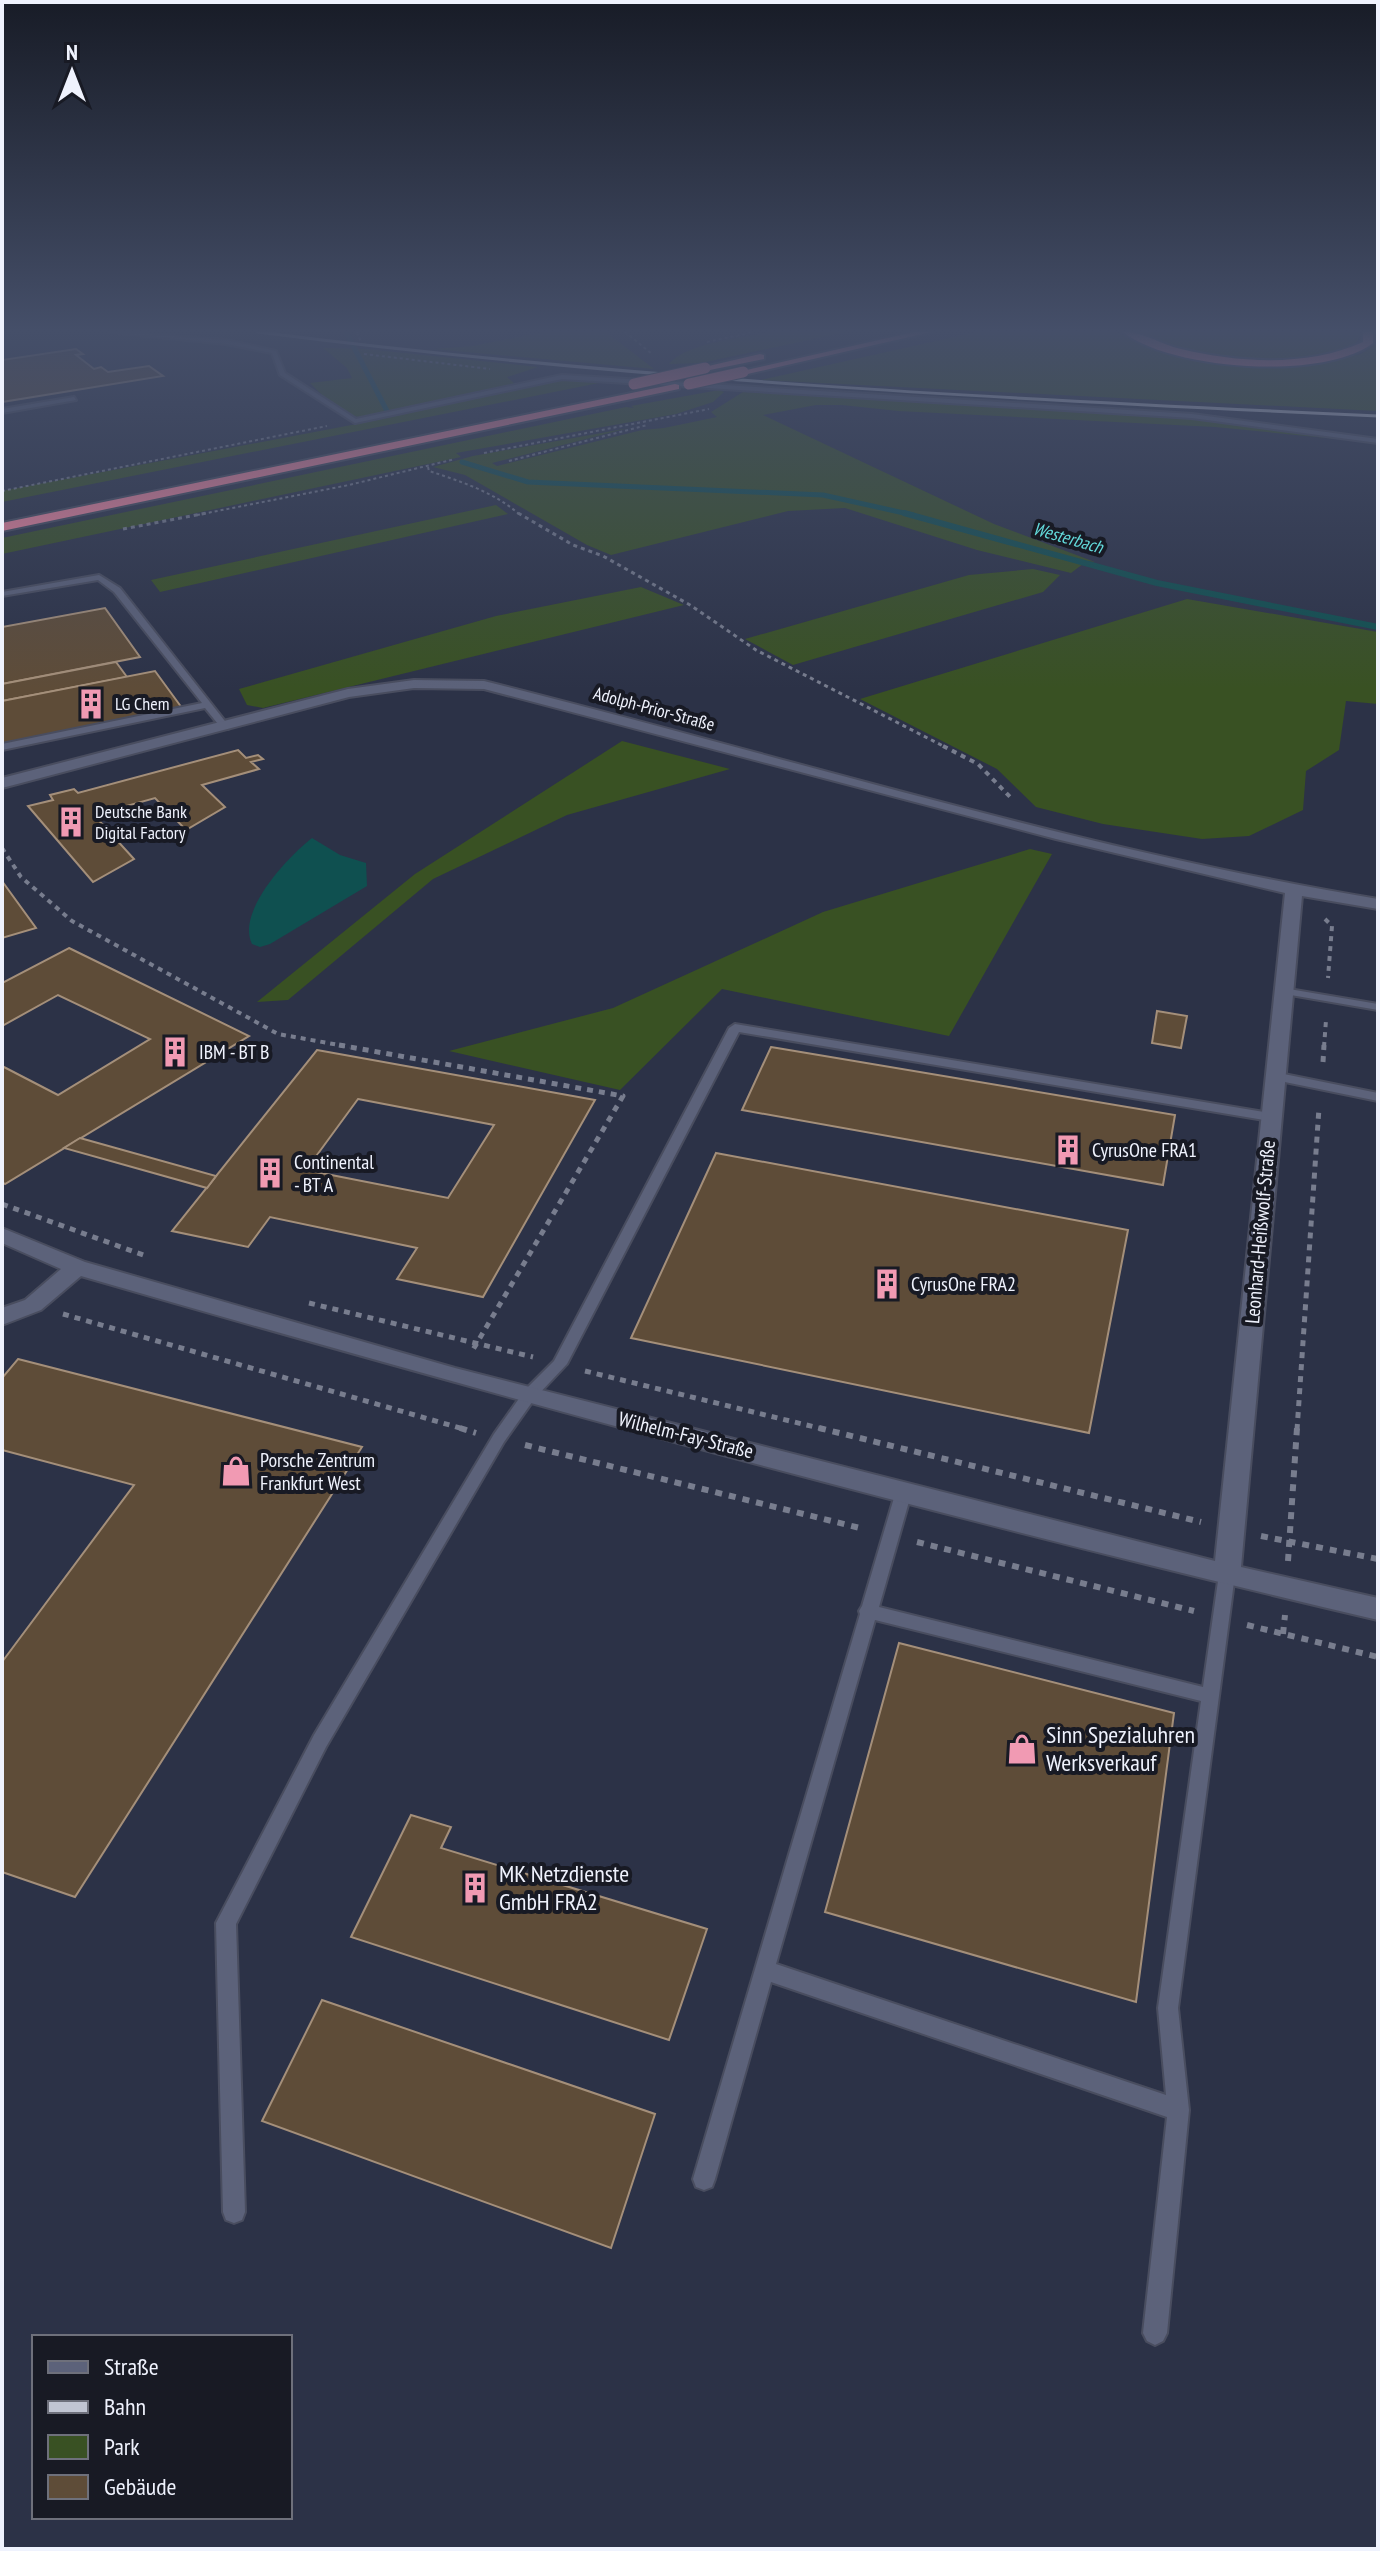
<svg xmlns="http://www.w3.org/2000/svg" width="1380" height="2551" font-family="'PT Sans Narrow',sans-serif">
<rect width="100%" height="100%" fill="#2c3247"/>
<!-- green -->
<g fill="#395123">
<path d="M543,332H606L654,369L433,349L473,346Z"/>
<path d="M769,332H846L701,363L669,364C686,343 742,338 769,332Z"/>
<path d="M976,332H1117L1140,344L1186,356L1312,363L1361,354L1378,343V411L761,380Z"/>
<path d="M1136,332H1359L1361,334L1355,345C1305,372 1182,363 1136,332Z"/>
<path d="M323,348L366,349L538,367L507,377L515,384L362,419L334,407L310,383L352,378L347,368Z"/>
<path d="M563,378L609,381L2,502V491L383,419Z"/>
<path d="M719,390L724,392L713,402L676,414L456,453L461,457L2,554V538L626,407L634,408L631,406Z"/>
<path d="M743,392C952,403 1162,407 1368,442L1215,427L898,411L842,405H816L763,415L994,524L1095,562L1087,561L1071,573L977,550L845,508L788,511L611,555L587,545L465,475L433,467L473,456L629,428L492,463L497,466L642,430L664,428L717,417L711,412Z"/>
<path d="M496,505L508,514L160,592L151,580Z"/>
<path d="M1033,569L1060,575L1043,592L793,665L745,639L969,575Z"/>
<path d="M641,587L684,605L263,708L247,705L239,689L496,616Z"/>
<path d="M1187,599L1378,632V704L1346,701L1339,750L1306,771L1303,810L1249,836L1202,839L1103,824L1036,807L997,769L860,699Z"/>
<path d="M622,741L730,769L567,815L433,879L288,1000L257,1002L415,874Z"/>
<path d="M1030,849L1052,854L949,1036L722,989L620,1090L449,1051L613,1008L823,912Z"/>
</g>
<!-- water -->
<path fill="#0f5050" d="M312,838L340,855L366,863L367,886L270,944L260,947L252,944C236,911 289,856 312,838Z"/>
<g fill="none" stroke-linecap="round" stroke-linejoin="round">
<!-- stream-far1 -->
<g stroke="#0f5050" stroke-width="5">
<path d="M346,332L387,411"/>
<path d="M462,462L528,482L823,495L913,515"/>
</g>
<!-- stream -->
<path stroke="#0f5050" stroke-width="6" d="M904,513L1157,583L1378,627"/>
</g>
<!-- building -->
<g fill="#5e4c38" stroke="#a48f7a" stroke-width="2" fill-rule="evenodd">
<path d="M76,349L83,354L76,355L94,369L101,367L108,372L149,366L163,376L2,402V360Z"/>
<path d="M105,608L140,657L2,684V627Z"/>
<path d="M116,662L127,677L2,701V684Z"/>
<path d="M155,671L182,708L2,745V701Z"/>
<path d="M238,750L246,758L258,755L263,759L251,762L259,769L202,785L225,807L186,830L155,798L94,815L134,859L93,882L28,806L53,800L50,795L74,789L78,793Z"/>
<path d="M2,881L36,928L2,938Z"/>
<path d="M69,948L249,1036L5,1184L2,1182V1066L58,1095L150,1039L58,995L2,1026V983Z"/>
<path d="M1157,1011L1187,1016L1181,1048L1152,1043Z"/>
<path d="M771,1047L1175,1115L1163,1185L742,1110Z"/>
<path d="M317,1050L595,1100L483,1297L397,1279L417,1248L270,1217L248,1247L172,1231ZM358,1099L494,1125L448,1198L306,1170Z"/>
<path d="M80,1138L216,1176L207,1188L64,1148Z"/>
<path d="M716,1153L1128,1230L1089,1433L631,1338Z"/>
<path d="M18,1359L362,1447L75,1897L2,1872V1662L134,1485L2,1450V1378Z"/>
<path d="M899,1643L1174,1713L1136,2002L825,1912Z"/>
<path d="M411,1815L451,1827L441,1848L707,1929L669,2040L351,1937Z"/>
<path d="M322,2000L655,2114L611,2248L262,2121Z"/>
</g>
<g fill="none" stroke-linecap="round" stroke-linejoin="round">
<!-- service casing -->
<g stroke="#494d5f" stroke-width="4">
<g id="service">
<path d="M111,332L226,340L276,351L285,373L356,419L562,375L1192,414L1378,439V443L1192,418L562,379L355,423L280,375L272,353L226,344Z"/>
<path d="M74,397L76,400L2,413V409Z"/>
<path d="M99,575L120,588L228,725V729H222L205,708L2,750V744L202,703L114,592L98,580L2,596V592Z"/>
<path d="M1283,988L1378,1004V1010L1279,993V989Z"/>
<path d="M735,1024L1270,1113L1276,1117L1270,1121L739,1032L567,1364L535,1398L504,1442L326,1747L236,1924L245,2212L242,2220L234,2223L226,2220L223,2212L216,1923L314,1735L494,1434L525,1390L554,1361L729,1028Z"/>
<path d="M1274,1072L1378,1093V1101L1270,1079L1268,1076Z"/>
<path d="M904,1485L910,1487L912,1491L879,1607L1203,1687L1219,1574L1221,1569L1227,1567L1233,1569L1235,1574L1178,2008L1189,2110L1167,2333L1163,2341L1155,2345L1147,2341L1143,2333L1167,2117L771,1982L715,2179L712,2187L704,2190L696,2187L693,2179L860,1614L859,1611L862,1606L896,1491L898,1487ZM875,1620L1201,1701L1158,2008L1166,2095L776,1964Z"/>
</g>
</g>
<!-- minor casing -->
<g stroke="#494d5f" stroke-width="4">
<path id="minor" d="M414,680L484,681C781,755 1076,849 1378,899V909L1302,896L1241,1567L1378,1598V1620C943,1518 510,1400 81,1276L41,1310L2,1325V1308L25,1300L61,1269L2,1243V1228L85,1262L455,1368L1215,1561L1285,893L1056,839L484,689L414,688L349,697L2,788V778L348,689Z"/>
</g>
<!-- motorway casing -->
<g stroke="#494d5f" stroke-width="4">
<g id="motorway">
<path d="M914,332H931L743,375L738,372Z"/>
<path d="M1123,332C1142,331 1162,345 1181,349C1239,363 1308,367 1363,342V332H1373V343C1324,381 1171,370 1123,332Z"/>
<path d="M760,354L764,355V359L705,371L700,368Z"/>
<path d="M675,384L679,385V389L2,531V523Z"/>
</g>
</g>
<!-- path-far4 -->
<g stroke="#787d8e" stroke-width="2" stroke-dasharray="3 3" stroke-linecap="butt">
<path d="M357,332L361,342"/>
<path d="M625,332L652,354"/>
<path d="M707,342L754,332"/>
<path d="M364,354L490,369"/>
<path d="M484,453L709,409"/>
<path d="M509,461L647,425"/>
<path d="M428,467L429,471C460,481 496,493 520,515"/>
<path d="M2,491L327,426"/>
<path d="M197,515L349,485L455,459"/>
</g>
<!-- path-far3 -->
<g stroke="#787d8e" stroke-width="3" stroke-dasharray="4 4" stroke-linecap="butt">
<path d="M518,513L573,545L603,556L690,605L756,650L947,748"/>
<path d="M123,529L207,513"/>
</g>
<!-- path-far2 -->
<g stroke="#787d8e" stroke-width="4" stroke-dasharray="5 5" stroke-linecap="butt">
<path d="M943,746L978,764L1013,800"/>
<path d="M2,848L21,877L72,921L278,1034L350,1047"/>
<path d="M1325,919L1332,926L1328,978"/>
<path d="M1324,1047L1326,1020"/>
</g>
<!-- path-far1 -->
<g stroke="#787d8e" stroke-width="5" stroke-dasharray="6 6" stroke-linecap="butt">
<path d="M339,1045L623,1096L471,1353"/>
<path d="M1323,1062L1324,1045"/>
<path d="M2,1204L146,1256"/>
<path d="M309,1303L533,1357"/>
<path d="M63,1314L467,1430"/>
<path d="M585,1371L827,1430"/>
<path d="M1297,1430L1319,1108"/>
</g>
<!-- path -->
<g stroke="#787d8e" stroke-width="6" stroke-dasharray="7 7" stroke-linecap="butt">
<path d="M460,1428L476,1433"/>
<path d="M819,1428L1201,1522"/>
<path d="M525,1445L864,1529"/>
<path d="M1261,1536L1378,1559"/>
<path d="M917,1542L1194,1611"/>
<path d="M1288,1561L1297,1428"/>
<path d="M1247,1625L1378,1657"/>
<path d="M1283,1634L1285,1615"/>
</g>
<!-- service -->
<use href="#service" fill="#5c627a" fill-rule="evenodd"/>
<!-- minor -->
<use href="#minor" fill="#5c627a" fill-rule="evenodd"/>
<!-- motorway -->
<use href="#motorway" fill="#fa88a1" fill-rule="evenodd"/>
<!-- rail -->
<path stroke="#c1c5d2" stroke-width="3" d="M258,332C630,380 1003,399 1378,416"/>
<!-- motorway-bridge casing -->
<g stroke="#494d5f" stroke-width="13" stroke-linecap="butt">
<g id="motorway-bridge">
<path d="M634,384L705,368"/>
<path d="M689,384L743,372"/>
</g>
</g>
<!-- motorway-bridge -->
<use href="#motorway-bridge" stroke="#fa88a1" stroke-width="11"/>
</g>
<!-- sky -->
<linearGradient id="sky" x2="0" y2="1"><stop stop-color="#181c27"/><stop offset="0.48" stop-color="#454f69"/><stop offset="1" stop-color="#454f69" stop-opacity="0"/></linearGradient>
<rect width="1380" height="689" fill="url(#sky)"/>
<!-- icons -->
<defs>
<g id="building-bare" transform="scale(2.4)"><path d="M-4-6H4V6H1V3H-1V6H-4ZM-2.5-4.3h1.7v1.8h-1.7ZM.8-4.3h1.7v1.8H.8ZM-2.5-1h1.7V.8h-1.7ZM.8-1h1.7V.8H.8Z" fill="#f19ab3" stroke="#181a24" stroke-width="2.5" paint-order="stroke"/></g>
<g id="shop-bare" transform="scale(2.4)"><path d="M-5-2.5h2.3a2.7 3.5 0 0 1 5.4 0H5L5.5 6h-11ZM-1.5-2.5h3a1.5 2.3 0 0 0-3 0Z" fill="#f19ab3" stroke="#181a24" stroke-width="2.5" paint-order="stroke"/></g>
</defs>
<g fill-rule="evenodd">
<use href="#building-bare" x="91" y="704"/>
<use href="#building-bare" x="71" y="822"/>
<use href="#building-bare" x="175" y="1052"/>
<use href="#building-bare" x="1068" y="1150"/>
<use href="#building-bare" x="270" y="1173"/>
<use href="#building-bare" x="887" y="1284"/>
<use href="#shop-bare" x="236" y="1471"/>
<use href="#shop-bare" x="1022" y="1749"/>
<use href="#building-bare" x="475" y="1888"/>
</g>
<g text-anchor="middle" stroke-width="8" stroke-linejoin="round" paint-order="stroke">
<!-- far-water labels -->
<g font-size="18" font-style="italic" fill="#63dadb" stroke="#181a24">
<text transform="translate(1068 538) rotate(16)" y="6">Westerbach</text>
</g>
<!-- far-poi labels -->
<g font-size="18" fill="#eff2fd" stroke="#181a24" text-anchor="start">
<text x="115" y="710">LG Chem</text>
<text x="95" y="818">Deutsche Bank<tspan x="95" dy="21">Digital Factory</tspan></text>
</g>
<!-- far-street labels -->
<g font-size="18" fill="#eff2fd" stroke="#181a24">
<text transform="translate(654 709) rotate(15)" y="6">Adolph-Prior-Straße</text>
</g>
<!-- poi labels -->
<g font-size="20" fill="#eff2fd" stroke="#181a24" text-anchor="start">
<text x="199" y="1059">IBM - BT B</text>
<text x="1092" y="1157">CyrusOne FRA1</text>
<text x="294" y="1169">Continental<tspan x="294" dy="23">- BT A</tspan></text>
<text x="911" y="1291">CyrusOne FRA2</text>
<text x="260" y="1467">Porsche Zentrum<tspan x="260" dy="23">Frankfurt West</tspan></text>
</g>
<!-- street labels -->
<g font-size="20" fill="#eff2fd" stroke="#181a24">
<text transform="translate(1260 1232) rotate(-85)" y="7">Leonhard-Heißwolf-Straße</text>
<text transform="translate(686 1435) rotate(14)" y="7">Wilhelm-Fay-Straße</text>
</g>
<!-- near-poi labels -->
<g font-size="24" fill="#eff2fd" stroke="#181a24" text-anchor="start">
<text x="1046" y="1743">Sinn Spezialuhren<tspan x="1046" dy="28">Werksverkauf</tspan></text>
<text x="499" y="1882">MK Netzdienste<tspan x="499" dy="28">GmbH FRA2</tspan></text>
</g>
</g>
<!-- border -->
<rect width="1380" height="2551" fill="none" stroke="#eff2fd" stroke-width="8"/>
<!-- legend -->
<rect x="32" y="2335" width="260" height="184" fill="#181a24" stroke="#6e707b" stroke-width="2"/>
<rect x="48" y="2361" width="40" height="12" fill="#5c627a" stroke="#6e707b" stroke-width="2"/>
<text x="104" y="2375" font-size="24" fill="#eff2fd">Straße</text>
<rect x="48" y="2401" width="40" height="12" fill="#c1c5d2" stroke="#6e707b" stroke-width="2"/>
<text x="104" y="2415" font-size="24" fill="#eff2fd">Bahn</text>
<rect x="48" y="2435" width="40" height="24" fill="#395123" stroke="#6e707b" stroke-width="2"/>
<text x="104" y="2455" font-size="24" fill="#eff2fd">Park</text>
<rect x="48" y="2475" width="40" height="24" fill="#5e4c38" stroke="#6e707b" stroke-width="2"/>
<text x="104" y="2495" font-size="24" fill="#eff2fd">Gebäude</text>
<!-- north arrow -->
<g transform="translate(72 72)" stroke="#181a24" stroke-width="6" paint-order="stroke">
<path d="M0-6L14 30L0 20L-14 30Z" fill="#eff2fd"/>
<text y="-12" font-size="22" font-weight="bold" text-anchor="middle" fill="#eff2fd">N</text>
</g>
</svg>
